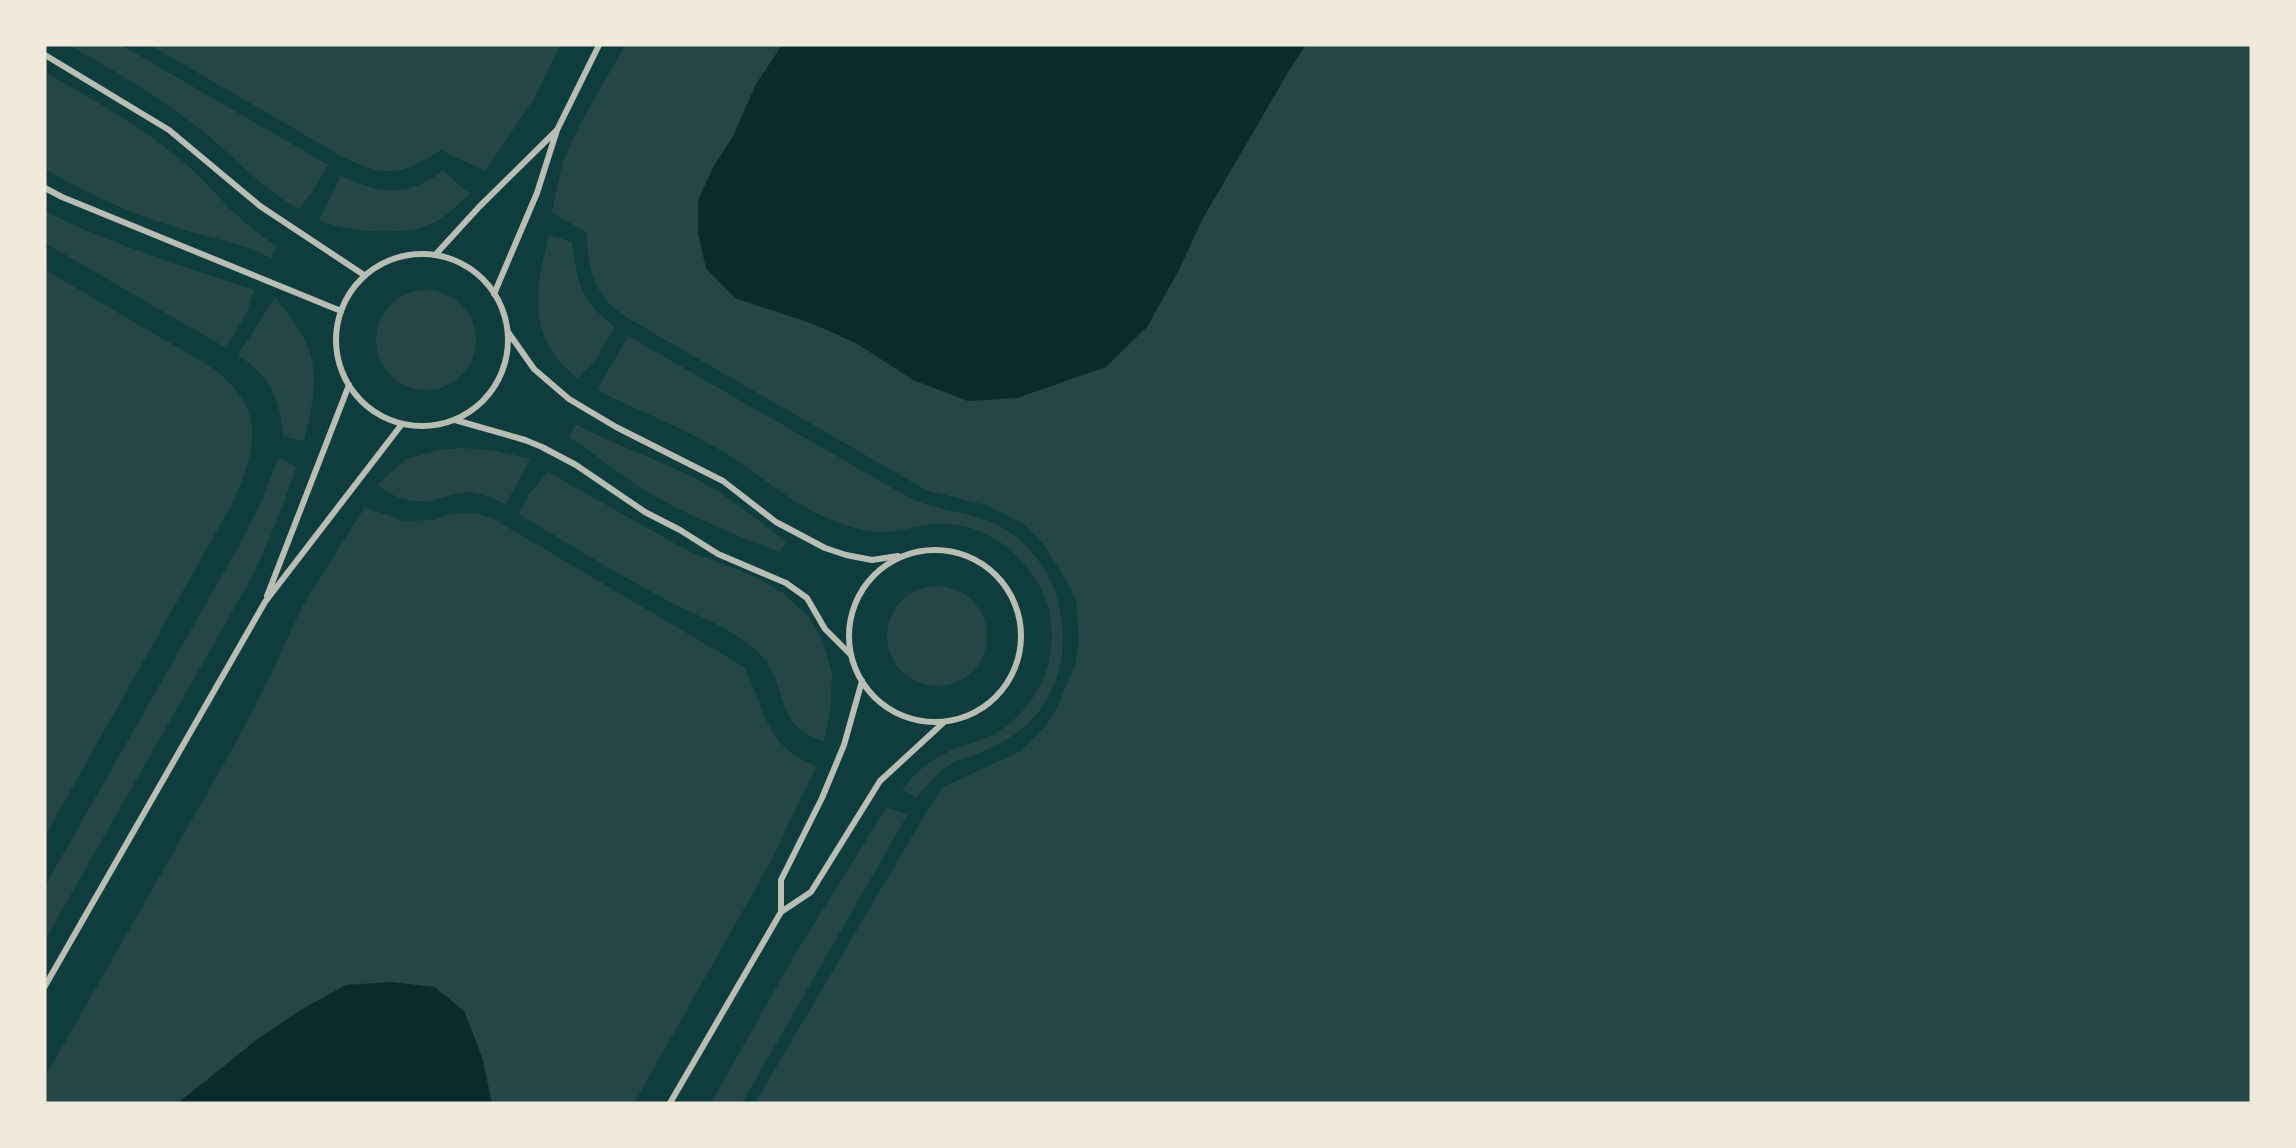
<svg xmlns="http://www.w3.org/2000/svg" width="2296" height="1148" font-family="'Asap Condensed',sans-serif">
<rect width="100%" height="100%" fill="#0f3d3e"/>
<!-- green -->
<g fill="#244646">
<path d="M69,45H121L328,165L315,188L299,209C260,188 231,153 196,126C156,95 113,70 69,45Z"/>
<path d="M150,45H560L535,97L485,171L441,150C400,176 386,178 343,157Z"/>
<path d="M625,45H2251V1103H755L927,811L943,787L1019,752L1047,724L1058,706L1075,664L1079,641L1076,599L1061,572L1043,544L1023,524L989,506L926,490L631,320C595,298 588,274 587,233L552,212L563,161L579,126Z"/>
<path d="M45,72C92,99 139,125 181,160C199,174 214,192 230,209C245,223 260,235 277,247L271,258C241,242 207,238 175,227C130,213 85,193 45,169Z"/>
<path d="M443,171L470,194C457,205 445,218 429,225C405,236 343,232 319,220L341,176C382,194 405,198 443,171Z"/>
<path d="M45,211C112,245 184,266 254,290L247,312L226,348L45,243Z"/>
<path d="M549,235L572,242C578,284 580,301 615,327L596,359L578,378C526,340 535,290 549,235Z"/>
<path d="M45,270L211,367C266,409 258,444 233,502L45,836Z"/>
<circle cx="426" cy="340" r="50"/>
<path d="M275,298C321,351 320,375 304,441L283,436C280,398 270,376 238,355Z"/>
<path d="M628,336L908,497C937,512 966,510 995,524C1072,561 1087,674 1022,729C1007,741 992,748 974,755C966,758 956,760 949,765C936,774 927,786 916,797L902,790C914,774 928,761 946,753C961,745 978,742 993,735C1013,724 1029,706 1040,686C1053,662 1055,629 1047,603C1031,557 986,521 937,524C917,525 898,533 878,532C857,531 833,521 814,512C779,494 749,466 715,447C677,425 636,410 597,390Z"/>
<path d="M575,424C616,446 661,460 702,482C732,499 759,521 786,542L780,552C735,535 691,517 649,493C621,476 596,454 569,437Z"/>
<path d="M463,448L498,451L530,459L506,504C495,500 482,493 470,492C459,492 449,496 438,499C414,505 396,499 377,485L406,459L439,450Z"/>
<path d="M279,457L296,467C283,507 268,544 249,582L45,940V886L240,544L260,505Z"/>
<path d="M548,472L688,551L754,576L783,593L809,617L823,641L832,673L831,706L824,741C771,725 790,685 760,654C734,627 692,615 661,597C612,571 566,542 519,514L529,494Z"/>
<path d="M365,507L404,521L433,520L451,514L475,513L492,518L744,667C759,694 763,729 788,750C796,757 807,762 816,767L770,863L634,1103H45V1077L230,753L262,693L303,605Z"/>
<circle cx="937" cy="636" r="50"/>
<path d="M886,808L908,814L742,1103H711L794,956Z"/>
</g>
<!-- water -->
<g fill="#0a2a2b">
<path d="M782,45H1306L1290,69L1202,220L1179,270L1147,327L1106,367L1017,398L968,401L913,380L856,343L813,324L735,298L706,268L698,234V200L714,166L733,136L756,84Z"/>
<path d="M392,982L435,987L464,1011L482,1057L492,1103H178L255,1041L299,1011L346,985Z"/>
</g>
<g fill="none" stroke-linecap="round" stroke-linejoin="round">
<!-- minor -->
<g stroke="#b8beb3" stroke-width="6">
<path d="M45,55L169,130L260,206L364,275"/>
<path d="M557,130L599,45"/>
<path d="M45,188L62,197L341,311"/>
<path d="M436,254L479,207L557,130L537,193L494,294"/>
<circle cx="422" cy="340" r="86"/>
<path d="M508,332L534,369L569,399L616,427L723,481L776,522L825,548L846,555L872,560L898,556"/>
<path d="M455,420L525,440L542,447L576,465L645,512L680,530L718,554L786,583L807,598L825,629L850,654"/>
<circle cx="935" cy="636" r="86"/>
<path d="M267,596L349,385"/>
<path d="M781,912V880L822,798L844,745L862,681"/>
<path d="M45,986L265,602L402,424"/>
<path d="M670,1103L781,912L811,892L880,781L943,723"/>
</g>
</g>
<!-- border -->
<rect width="2296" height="1148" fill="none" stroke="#f1e9da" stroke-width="93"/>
</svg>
